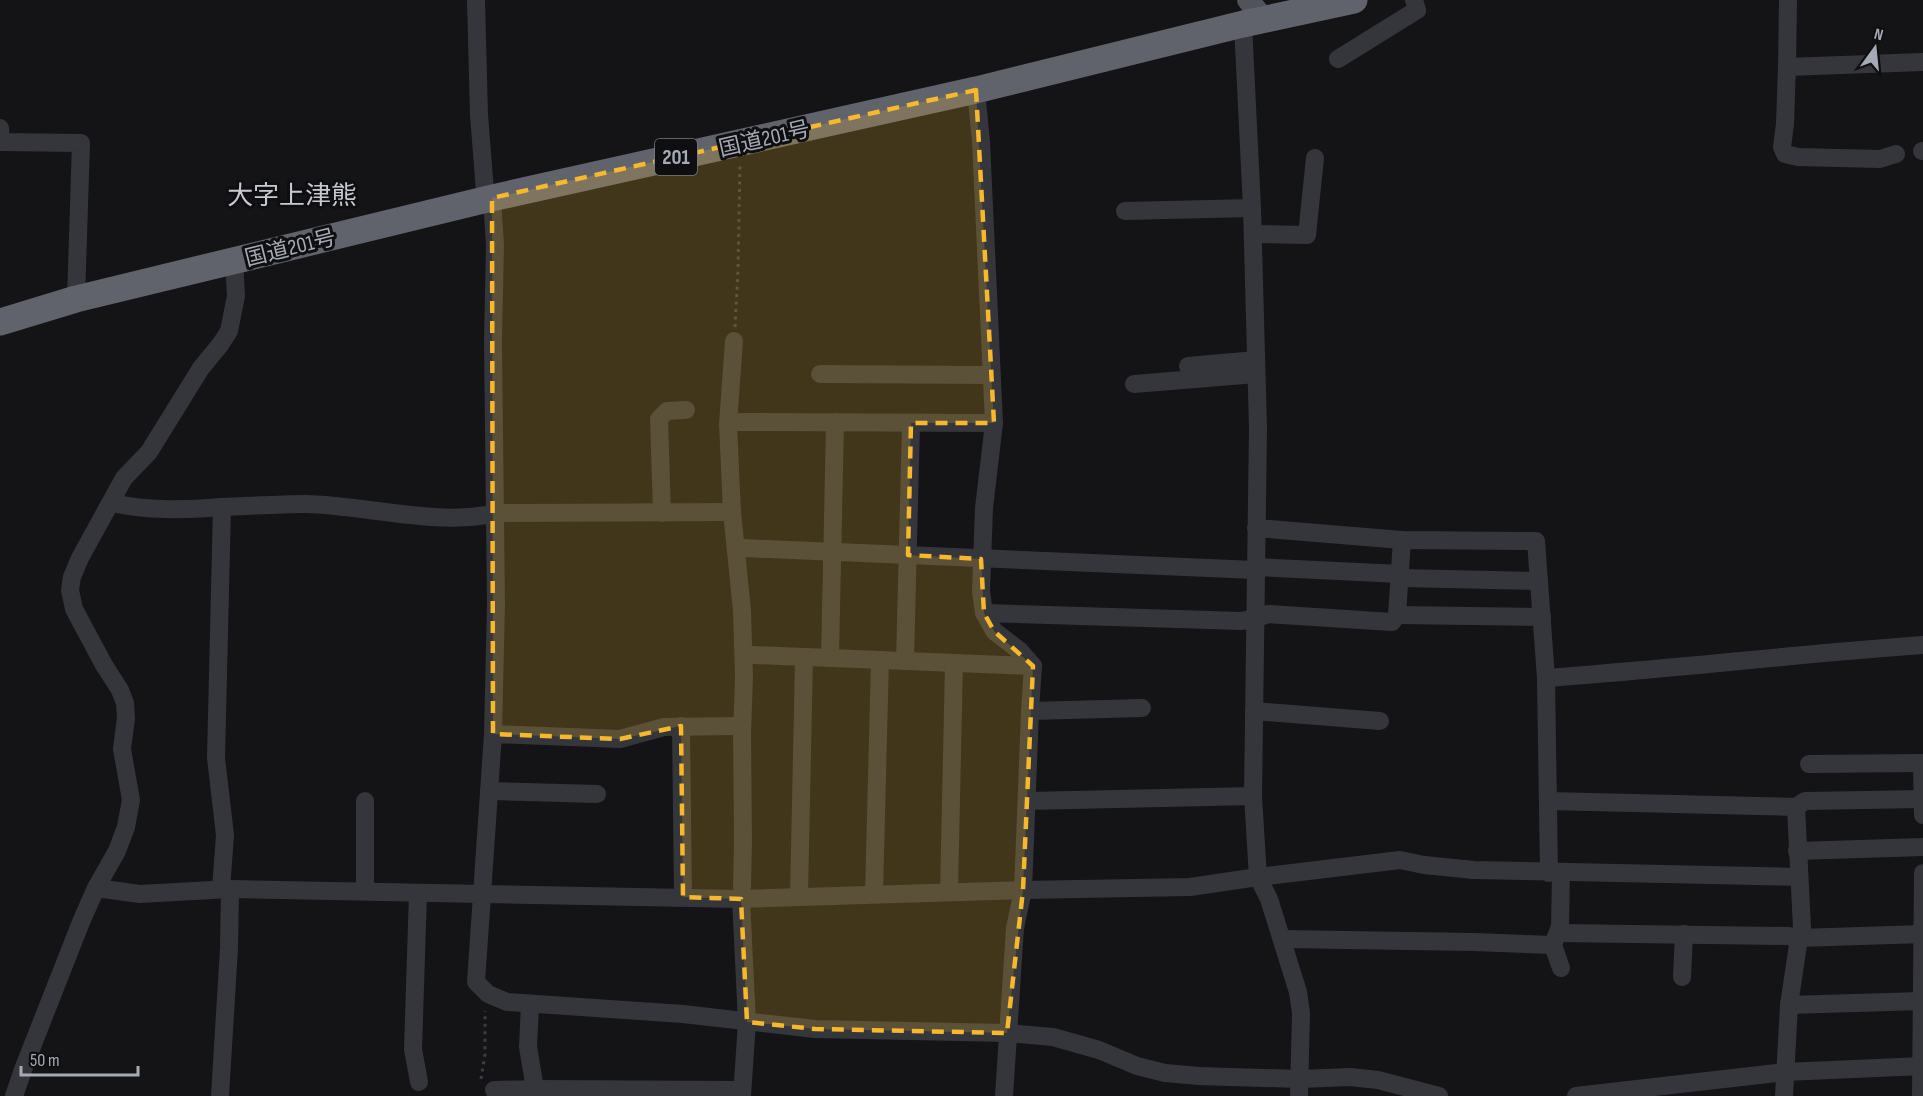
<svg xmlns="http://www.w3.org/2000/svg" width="1923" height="1096" font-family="'Sofia Sans Condensed','Noto Sans JP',sans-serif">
<rect width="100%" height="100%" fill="#141416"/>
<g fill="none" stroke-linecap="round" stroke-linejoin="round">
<!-- path -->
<g stroke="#3b3d42" stroke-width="3" stroke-dasharray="3 4.5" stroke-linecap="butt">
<path d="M735,327L738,270L740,163"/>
<path d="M481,1079L485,1054V1011"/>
</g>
<!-- minor -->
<g stroke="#35363b" stroke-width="18">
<path d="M476,0L479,115L485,191L492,198L495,245L493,341L496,604L493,734L476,982L488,994L507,1002L683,1014L815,1029L1007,1033L1053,1037L1099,1050L1137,1066L1165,1073L1199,1076L1300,1079L1350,1077L1378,1080L1439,1096"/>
<path d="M1788,0L1787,67L1923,62"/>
<path d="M1243,24L1252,208L1258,428L1253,796L1258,877L1269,899L1298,992L1301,1013L1299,1096"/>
<path d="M1338,59L1417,10L1414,0"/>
<path d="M1787,67L1785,124L1782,147L1785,154L1798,157L1880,159L1896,154"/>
<path d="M976,90L981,142L994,423L984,508L981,591L984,613L994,631L1020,651L1033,666L1030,711L1023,890L1015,928L1004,1096"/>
<path d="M0,128L1,142L81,143L76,299"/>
<path d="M1922,151H1923"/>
<path d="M1125,211L1252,208"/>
<path d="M1253,234L1307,235L1315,158"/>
<path d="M734,341L728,424L732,512L742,611L744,678L742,733L743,841L742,887"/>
<path d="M1188,366L1256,360"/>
<path d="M820,374L991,375"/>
<path d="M1134,384L1256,374"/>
<path d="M736,422L994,423"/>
<path d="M112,503C149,511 184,510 222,507L216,758L225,835L221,889"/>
<path d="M222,507C250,506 278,504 306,504C363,505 441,527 495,513L732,512"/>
<path d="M662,513L659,419L667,411L686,410"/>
<path d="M1256,528L1402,540L1536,541L1546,678L1549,873"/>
<path d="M743,548L1255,570"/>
<path d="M1255,567L1400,574"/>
<path d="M1400,578L1539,581"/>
<path d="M984,613L1241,621L1254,619L1268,614L1392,622L1397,615L1402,540"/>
<path d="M1397,615L1542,617"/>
<path d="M753,655L1033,666"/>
<path d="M830,658L835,422"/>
<path d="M905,661L911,423"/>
<path d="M1546,678C1672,669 1797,654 1923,645"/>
<path d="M1030,711L1142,708"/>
<path d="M1254,711L1380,721"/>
<path d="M681,726L683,897"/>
<path d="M493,734L620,739L664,727L735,726"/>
<path d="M1922,763L1923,815"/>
<path d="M1809,764L1923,763"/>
<path d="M489,791L597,794"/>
<path d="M365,801V891"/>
<path d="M1027,801L1253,796"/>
<path d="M1548,801L1796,807L1805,801L1923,799"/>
<path d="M1797,851L1923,847"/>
<path d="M96,888L140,894L230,889L741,899L1023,890L1190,887L1258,877L1400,860L1424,865L1474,870L1799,877"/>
<path d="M949,892L954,663"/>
<path d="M418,893L413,1049L419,1082"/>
<path d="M874,894L880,660"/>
<path d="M799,896L804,658"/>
<path d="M741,899L747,1022L742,1096"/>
<path d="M1559,933L1789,936L1799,938L1923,934"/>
<path d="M1282,939L1474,942L1553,945L1560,926L1561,873"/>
<path d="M1553,945L1561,968"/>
<path d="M1682,977L1684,934"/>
<path d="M1789,1005L1922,1001"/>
<path d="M494,1090L535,1089L528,1047L530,1004"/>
<path d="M14,1096L24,1067L81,922L96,888L117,851L126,827L131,800L122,749L126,718L125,703L120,690L104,665L74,609L70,590L72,577L80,558L124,478L149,452L201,368L220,345L229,331L236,296L234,261"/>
<path d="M220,1096L229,948L230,889"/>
<path d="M535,1096V1089L742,1090"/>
<path d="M1576,1096L1785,1072L1923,1066"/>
<path d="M1784,1096L1789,1005L1799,938L1802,928L1796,807"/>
<path d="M1921,1096L1923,873"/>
</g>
<!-- major -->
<path stroke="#51525a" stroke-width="22" d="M1248,0L1265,20"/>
<!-- highway -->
<path stroke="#61636c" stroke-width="27" d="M0,322L76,299L492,198L976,90L1243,24L1354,0"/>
</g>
<!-- marked area -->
<path fill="#f7b82b" fill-opacity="0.2" stroke="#f7b82b" stroke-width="4.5" stroke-dasharray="12 8" stroke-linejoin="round" d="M976,90L994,423H911L908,555L981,559L984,613L994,631L1033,666L1023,890L1007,1033L815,1029L747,1022L741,899L683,897L681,726L620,739L493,734L492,198Z"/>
<g text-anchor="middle" stroke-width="6" stroke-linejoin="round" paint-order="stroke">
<!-- shield labels -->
<rect fill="#0f0f11" stroke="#787c84" stroke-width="1.5" x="655" y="139" width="42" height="36" rx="4.5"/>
<g font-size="21" font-weight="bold" fill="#a5aab6">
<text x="676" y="164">201</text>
</g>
<!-- street labels -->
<g font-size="22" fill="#a5aab6" stroke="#0f0f11">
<text transform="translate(764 138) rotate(-13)" y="8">国道201号</text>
<text transform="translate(290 247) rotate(-14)" y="8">国道201号</text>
</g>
<!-- quarter labels -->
<g font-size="26" fill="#c6c9d2" stroke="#0f0f11">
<text x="292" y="204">大字上津熊</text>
</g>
</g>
<!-- north arrow -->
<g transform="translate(1875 48) rotate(15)" stroke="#0f0f11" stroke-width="4.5" paint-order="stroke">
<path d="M0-4.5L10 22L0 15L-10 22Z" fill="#a5aab6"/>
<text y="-9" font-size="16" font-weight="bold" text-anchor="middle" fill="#a5aab6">N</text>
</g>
<!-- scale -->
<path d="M21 1066v9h117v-9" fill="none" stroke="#a5aab6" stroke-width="3"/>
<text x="30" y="1066" font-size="18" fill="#a5aab6" stroke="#0f0f11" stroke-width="4.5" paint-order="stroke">50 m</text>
</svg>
